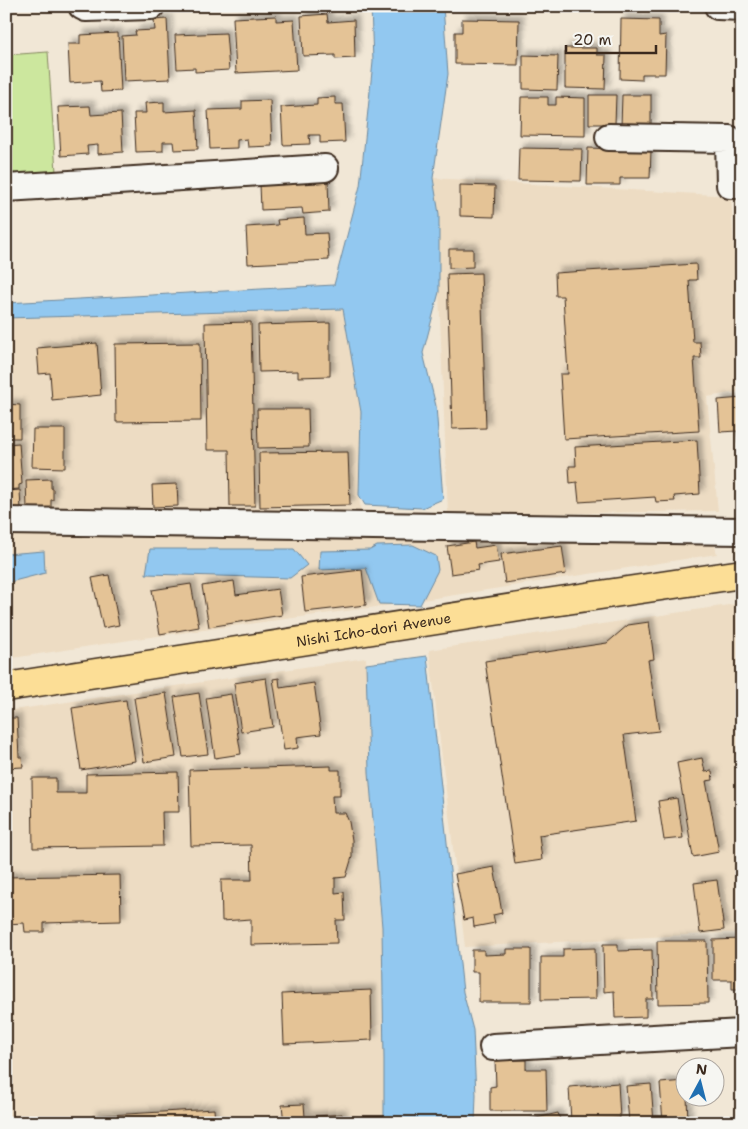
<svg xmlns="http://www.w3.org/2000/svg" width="748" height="1129" font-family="'Shantell Sans',sans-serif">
<defs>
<filter id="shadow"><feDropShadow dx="4.5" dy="-4.5" stdDeviation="2.5" flood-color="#0004"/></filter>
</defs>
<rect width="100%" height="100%" fill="#f1e7d6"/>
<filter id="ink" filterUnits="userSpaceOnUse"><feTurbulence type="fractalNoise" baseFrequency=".02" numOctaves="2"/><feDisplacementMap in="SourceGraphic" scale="10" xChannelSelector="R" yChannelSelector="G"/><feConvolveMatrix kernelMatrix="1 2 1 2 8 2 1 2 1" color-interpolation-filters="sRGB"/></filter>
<g filter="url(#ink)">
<!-- built -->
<g fill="#eddcc3">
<path d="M433,178L731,196L742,391L707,397L718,511L448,515L439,292V214Z"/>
<path d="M343,309L361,412L359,495L361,514L6,512V318Z"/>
<path d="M6,531L714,542L717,554L384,606L143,638L6,659Z"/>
<path d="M742,603V932L465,947L429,650Z"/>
<path d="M366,658L369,772L382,927L384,1060V1123H6V711Z"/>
</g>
<!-- green -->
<path fill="#cce79e" stroke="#84885e" d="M48,52L56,172L6,176V55Z"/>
<!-- water -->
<g fill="#92c8f0" stroke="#6f899c">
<path d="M371,6H443L448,74L433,178L439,214V292L423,353L436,406L443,499L422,508L365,505L359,495L361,412L343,309L6,318V303L334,285L360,186L373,62Z"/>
<path d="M413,545L436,556L438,570L420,605L379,604L366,568L319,570L320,551L370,550L377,546Z"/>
<path d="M150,549H294L307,565L290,578L146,574Z"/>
<path d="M44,551L45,573L6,583V554Z"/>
<path d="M427,656L463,992L473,1030L476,1095L475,1123H384V1060L382,927L369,772L366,664Z"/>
</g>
<!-- building -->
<g fill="#e4c396" stroke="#3b2a1e" filter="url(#shadow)">
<path d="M327,14L328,22L354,20L355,58L335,59V55L303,56L301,16Z"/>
<path d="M276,16V21L294,20L297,70L236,73L233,18Z"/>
<path d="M167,19L170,79L124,81L122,36L136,35L135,31L155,30L154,20Z"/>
<path d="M462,19L519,20L518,65L455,64V32H462Z"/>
<path d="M621,19L659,20V36L666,35L665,74H642V80L620,79Z"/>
<path d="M118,33L121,91L101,92L100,81L70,83L68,44H80V35Z"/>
<path d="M226,33L229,70L195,72V68L177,69L175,35Z"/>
<path d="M741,44H742V84H740Z"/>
<path d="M565,48H597V55H606L605,89L565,88Z"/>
<path d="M523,55L558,56L557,90L523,89Z"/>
<path d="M589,95H616L615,124H589Z"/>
<path d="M622,95H651V126H621Z"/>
<path d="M335,97V104H343L345,142L320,143V135H309L310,144L283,145L281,107L317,105V98Z"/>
<path d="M521,97H548V105H556V97L585,98V136L520,135Z"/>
<path d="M270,100L272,146L248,147L247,139L237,140V148L210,149L208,110L242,109V101Z"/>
<path d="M164,102V112L196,110L198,149L174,150L173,142H163V151L136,152L134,113H146L145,103Z"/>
<path d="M90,106L91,115L121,113L123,152L98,154V145L87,146L88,154L61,156L58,107Z"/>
<path d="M519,148L582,149L581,181L518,180Z"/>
<path d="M588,148L651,150L650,178H620V185H587Z"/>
<path d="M328,180L329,212L303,214L302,208L261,210L260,184Z"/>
<path d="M460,185L495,186L494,217L460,216Z"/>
<path d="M304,218L305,234L327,233L329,260L248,264L246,227L278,225L277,220Z"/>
<path d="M449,249H473V267L449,268Z"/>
<path d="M696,264L697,280H689L693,342H700L701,358H694L699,431L564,439L560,374H568L563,296H556L555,273Z"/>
<path d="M481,273L486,428L452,429L447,274Z"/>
<path d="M251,322L255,506H230L229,450H207L205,323Z"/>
<path d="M330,323V376L298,377V371L259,372L258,325Z"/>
<path d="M97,343L101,395L52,400L50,373L39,374L37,348Z"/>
<path d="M200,343L201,421L116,422L115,344Z"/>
<path d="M742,398V444H738L737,431L720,432L718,400Z"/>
<path d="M6,404L20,405V438H6Z"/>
<path d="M257,409H308L309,447L258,448Z"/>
<path d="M33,429H65V468L32,467Z"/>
<path d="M697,440L700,494L674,496L675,501L656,502L655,497L579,502L577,482L570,483L569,466H576L575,447Z"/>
<path d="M19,443L22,484L19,485V489L6,490V444Z"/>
<path d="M348,452L350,505L260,507L259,453Z"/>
<path d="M51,479V488L53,489V500H51V508L27,509L26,480Z"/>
<path d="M177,484L178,506L153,507L152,485Z"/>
<path d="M20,490L21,510H6V491Z"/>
<path d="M474,542L475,548L496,545L499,562L478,565L479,570L451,574L447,546Z"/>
<path d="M562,546L566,574L505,583L501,554Z"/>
<path d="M362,570L366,605L305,612L301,577Z"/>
<path d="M109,575L119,625L103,628L92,578Z"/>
<path d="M234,581L236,595L278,589L282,615L209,627L202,586Z"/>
<path d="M191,584L199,627L160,634L152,590Z"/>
<path d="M649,622L654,659L648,660L659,731L624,735L636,821L539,835L542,860L515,864L485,661L607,643L628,625Z"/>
<path d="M266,678L273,727L241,732L234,683Z"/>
<path d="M279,678L280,688L314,683L321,734L297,737L298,748L284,750L273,679Z"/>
<path d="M166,693L176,757L144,762L134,698Z"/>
<path d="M199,693L208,754L183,757L174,697Z"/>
<path d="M231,694L241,754L215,758L206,698Z"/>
<path d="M126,700L135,761L81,770L72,708Z"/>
<path d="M6,718H17L19,757H22L23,767L6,768Z"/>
<path d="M702,758L705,772L712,771L713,780L706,781L719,852L693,857L677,763Z"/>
<path d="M331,766V770H340V796H332L333,813H345L349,822L352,840V857L346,877L335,878V893L344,892L345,920H336L337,943L251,945V919L222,921L221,880H252L251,845L191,846L189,770Z"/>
<path d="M178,772L179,812H162L163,846L33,848L32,778H56V793H86V774Z"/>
<path d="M677,798L683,838L664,840L658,801Z"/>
<path d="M494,867L502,913L493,915L495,923L474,927L473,918L464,920L455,874Z"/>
<path d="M120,875L121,921L44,923V932H25L24,923L6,924V877Z"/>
<path d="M717,880L724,930L700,933L694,883Z"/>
<path d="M742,939V989H732V980H713V940Z"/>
<path d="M657,941H707L708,1003L658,1004Z"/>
<path d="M603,944H618V951L652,950L653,999H646V1017L615,1018L614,991L604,992Z"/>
<path d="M595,948L596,999L541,1000V957H563V949Z"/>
<path d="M506,949H531V1002H479V972H472V950H484V955L506,954Z"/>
<path d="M371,990L372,1040L284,1044L282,994Z"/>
<path d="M495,1060H526V1069H546L547,1111H490V1087L496,1086Z"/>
<path d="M685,1081L686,1096H687L688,1123H663L660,1083Z"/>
<path d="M618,1083L620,1118L571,1121L569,1087Z"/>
<path d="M651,1084L654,1123H629L626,1086Z"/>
<path d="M304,1104L305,1117L342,1114L343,1123H284L282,1105Z"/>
<path d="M214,1109L215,1123H92V1116Z"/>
<path d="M558,1113L561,1123H528V1120Z"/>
</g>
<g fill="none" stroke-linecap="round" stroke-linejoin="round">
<!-- minor casing -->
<g stroke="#3b2a1e" stroke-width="30">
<g id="minor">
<path d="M82,6L86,8L151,6"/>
<path d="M718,6L742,7"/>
<path d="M609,137L729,139L730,185H742"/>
<path d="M6,188L325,168"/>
<path d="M6,521L742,531"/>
<path d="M493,1047L742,1033"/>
</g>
</g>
<!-- trunk casing -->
<g stroke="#3b2a1e" stroke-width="31">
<g id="trunk">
<path id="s1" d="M6,687L526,606L742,574"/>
</g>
</g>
<!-- minor -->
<use href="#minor" stroke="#f6f6f2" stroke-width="26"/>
<!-- trunk -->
<use href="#trunk" stroke="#fcde96" stroke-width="28"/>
</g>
</g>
<g text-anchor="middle" stroke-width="4" stroke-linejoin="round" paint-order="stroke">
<!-- street labels -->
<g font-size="14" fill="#3b2a1e" stroke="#f6f6f2">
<text dy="5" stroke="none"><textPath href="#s1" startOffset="372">Nishi Icho-dori Avenue</textPath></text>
</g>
</g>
<!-- margin -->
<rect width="748" height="1129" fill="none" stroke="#f6f6f2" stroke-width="25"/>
<rect x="12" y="12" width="723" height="1104" fill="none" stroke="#3b2a1e" stroke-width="2" filter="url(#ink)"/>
<!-- north arrow -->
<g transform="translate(700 1082) rotate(7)"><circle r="24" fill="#f6f6f2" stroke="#aba49d"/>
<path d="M0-4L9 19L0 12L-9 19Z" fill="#1f6fb2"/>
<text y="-8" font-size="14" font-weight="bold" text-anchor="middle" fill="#3b2a1e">N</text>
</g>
<!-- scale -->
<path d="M566 45v8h90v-8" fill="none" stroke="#3b2a1e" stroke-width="2.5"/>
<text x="573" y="45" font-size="15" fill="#3b2a1e" stroke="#f6f6f2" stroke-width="4" paint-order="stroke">20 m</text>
</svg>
